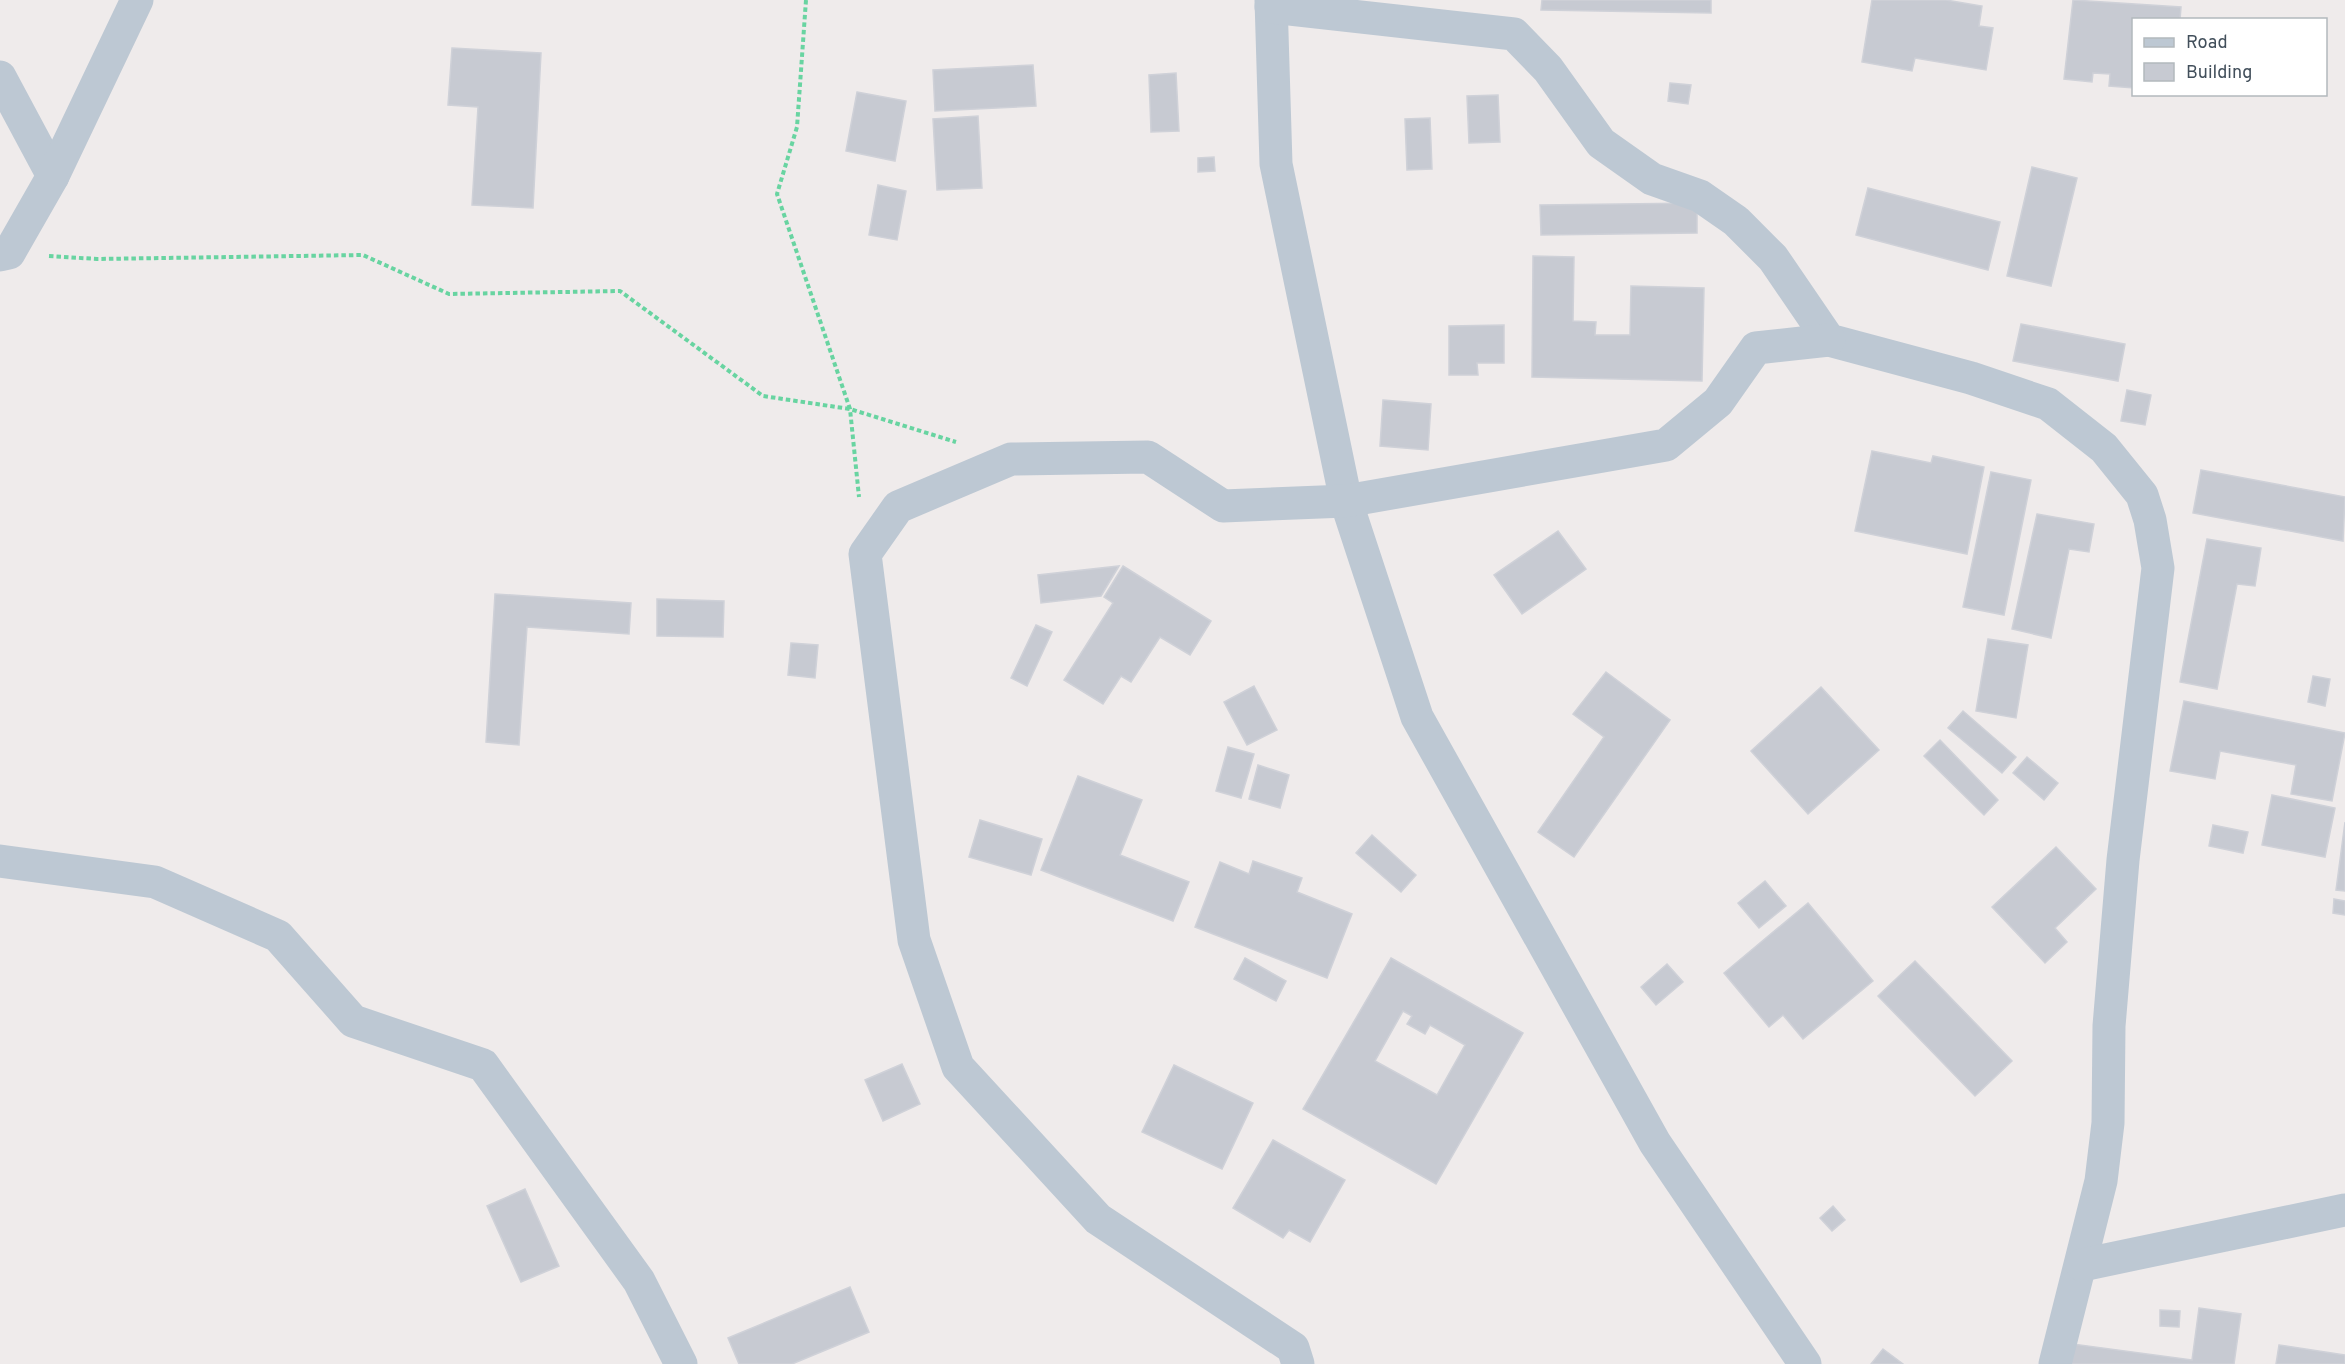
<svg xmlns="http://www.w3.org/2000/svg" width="2345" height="1364" font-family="Overpass,sans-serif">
<rect width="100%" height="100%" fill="#efebeb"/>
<!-- building -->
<g fill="#c7cad2" stroke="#cfd1d8" stroke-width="1.5" fill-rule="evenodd">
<path d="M1542,0H1711V13L1541,10Z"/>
<path d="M1872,0H1946L1982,6L1979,26L1993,28L1986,70L1915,58L1912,71L1862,62Z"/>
<path d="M2073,0L2181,7L2180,20H2134V88L2109,86L2110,74L2093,73L2092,82L2064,79Z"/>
<path d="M452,48L541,53L533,208L472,205L478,107L448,105Z"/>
<path d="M1033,65L1036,106L935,111L933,70Z"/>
<path d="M1176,73L1179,131L1151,132L1149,75Z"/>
<path d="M1670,83L1691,85L1688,104L1668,101Z"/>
<path d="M857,92L906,101L895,161L846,151Z"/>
<path d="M1498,95L1500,142L1469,143L1467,96Z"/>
<path d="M978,116L982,188L937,190L933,119Z"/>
<path d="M1430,118L1432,169L1407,170L1405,119Z"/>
<path d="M1214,157L1215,171L1198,172V158Z"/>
<path d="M2032,167L2077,178L2051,286L2007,276Z"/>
<path d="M878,185L906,191L897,240L869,235Z"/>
<path d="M1868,188L2000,222L1988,270L1856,235Z"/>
<path d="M1697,203V233L1541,235L1540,205Z"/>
<path d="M1533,256L1574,257L1573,321L1596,322L1595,335H1630L1631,286L1704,288L1702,381L1532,377Z"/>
<path d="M2021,324L2125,344L2118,381L2013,361Z"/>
<path d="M1504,325V363H1477L1478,375H1449V326Z"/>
<path d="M2127,390L2151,395L2145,425L2121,421Z"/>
<path d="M1383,400L1431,404L1428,450L1380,446Z"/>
<path d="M1872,451L1931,463L1933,456L1984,467L1967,554L1855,531Z"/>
<path d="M2201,470L2345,497L2343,541L2193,513Z"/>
<path d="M1991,472L2031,480L2004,615L1963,607Z"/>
<path d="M2037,514L2094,524L2089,552L2069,549L2051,638L2012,629Z"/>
<path d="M1558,531L1586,569L1522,614L1494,575Z"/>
<path d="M2207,539L2261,548L2255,586L2237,584L2217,689L2180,682Z"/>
<path d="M1119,566L1101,596L1041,603L1038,575Z"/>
<path d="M1123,566L1211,621L1190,655L1160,637L1131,682L1121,676L1103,704L1064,680L1113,603L1104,597Z"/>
<path d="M495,594L631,603L629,634L527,627L519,745L486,742Z"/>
<path d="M657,599L724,601L723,637L657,636Z"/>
<path d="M1036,625L1052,632L1027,686L1011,678Z"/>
<path d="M1988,639L2028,645L2016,718L1976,711Z"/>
<path d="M791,643L818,645L815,678L788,675Z"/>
<path d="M1606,672L1670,720L1574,857L1538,832L1604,737L1573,714Z"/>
<path d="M2313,676L2330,679L2325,706L2308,702Z"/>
<path d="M1254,686L1277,730L1247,745L1224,702Z"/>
<path d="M1821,687L1879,750L1808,814L1751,751Z"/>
<path d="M2184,701L2345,733L2332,801L2291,794L2296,765L2220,751L2215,779L2170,771Z"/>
<path d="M1963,711L2016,757L2002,773L1948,728Z"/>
<path d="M1940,740L1998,800L1984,815L1924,756Z"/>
<path d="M1228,747L1254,754L1241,798L1216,791Z"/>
<path d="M2027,757L2058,783L2044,800L2013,773Z"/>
<path d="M1258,765L1289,775L1280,808L1249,799Z"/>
<path d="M1078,776L1142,800L1120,855L1189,882L1173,921L1041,870Z"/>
<path d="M2272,795L2335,808L2325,857L2262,845Z"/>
<path d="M980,820L1042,839L1031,875L969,857Z"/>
<path d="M2345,822V891L2336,890Z"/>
<path d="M2213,825L2248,832L2243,853L2209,846Z"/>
<path d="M1372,835L1416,875L1401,892L1356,853Z"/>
<path d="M2056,847L2096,889L2055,928L2067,942L2045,963L1992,907Z"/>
<path d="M1253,861L1302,878L1297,892L1352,914L1327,978L1195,927L1220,862L1249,874Z"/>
<path d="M1765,881L1786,906L1759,928L1738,903Z"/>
<path d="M2334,899L2345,901V915L2333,913Z"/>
<path d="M1808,903L1873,981L1803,1039L1783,1015L1769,1027L1724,973Z"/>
<path d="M1245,958L1286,981L1276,1001L1234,979Z"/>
<path d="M1391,958L1523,1033L1436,1184L1303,1109ZM1403,1011L1412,1016L1407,1024L1425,1034L1430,1025L1465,1045L1437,1095L1375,1061Z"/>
<path d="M1915,961L2012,1061L1975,1096L1878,996Z"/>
<path d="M1667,964L1683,982L1656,1005L1641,987Z"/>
<path d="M902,1064L920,1104L883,1121L865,1080Z"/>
<path d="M1174,1065L1253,1103L1222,1169L1142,1132Z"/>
<path d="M1273,1140L1345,1180L1310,1242L1289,1230L1283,1238L1233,1208Z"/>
<path d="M525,1189L559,1266L521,1282L487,1206Z"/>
<path d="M1833,1206L1845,1220L1832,1231L1820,1218Z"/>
<path d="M850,1287L869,1332L792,1364H739L728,1338Z"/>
<path d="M2199,1308L2241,1314L2234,1364H2071L2073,1344L2192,1360Z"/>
<path d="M2160,1310L2180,1311L2179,1327L2160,1326Z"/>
<path d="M2279,1345L2345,1355V1364H2276Z"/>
<path d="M1883,1349L1903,1364H1871Z"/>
</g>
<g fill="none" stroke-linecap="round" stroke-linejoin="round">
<!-- path -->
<g stroke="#68d4a1" stroke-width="4" stroke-dasharray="4.5 3" stroke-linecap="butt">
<path d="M806,0L797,127L777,194L850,409L859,497"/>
<path d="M49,256L97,259L363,255L449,294L620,291L763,396L850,409L956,442"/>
</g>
<!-- minor -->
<g stroke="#bdc8d3" stroke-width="33">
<path d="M1271,0L1276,164L1346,501L1417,717L1655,1143L1805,1364"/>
<path d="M1271,7L1514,34L1548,69L1601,143L1652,179L1700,196L1736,221L1773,258L1829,340L1971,378L2048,404L2104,448L2142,495L2150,520L2158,568L2123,860L2109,1026L2108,1123L2101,1181L2055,1364"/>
<path d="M0,77L53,176"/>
<path d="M0,255L9,253L53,176L137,0"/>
<path d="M0,861L155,882L278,936L353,1021L483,1065L639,1281L681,1364"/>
<path d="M2082,1265L2345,1210"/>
<path d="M1298,1364L1293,1348L1098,1219L958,1067L914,940L865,554L898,507L1011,459L1148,457L1223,506L1346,501L1666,445L1718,402L1756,348L1829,340"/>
</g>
</g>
<!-- legend -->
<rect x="2132" y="18" width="195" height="78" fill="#ffffff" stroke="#b3b9bd" stroke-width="1.5"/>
<rect x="2144" y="38" width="30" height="9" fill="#bdc8d3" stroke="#b3b9bd" stroke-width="1.5"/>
<text x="2186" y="48" font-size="18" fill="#424f5b">Road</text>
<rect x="2144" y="63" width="30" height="18" fill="#c7cad2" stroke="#b3b9bd" stroke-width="1.5"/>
<text x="2186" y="78" font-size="18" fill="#424f5b">Building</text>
</svg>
